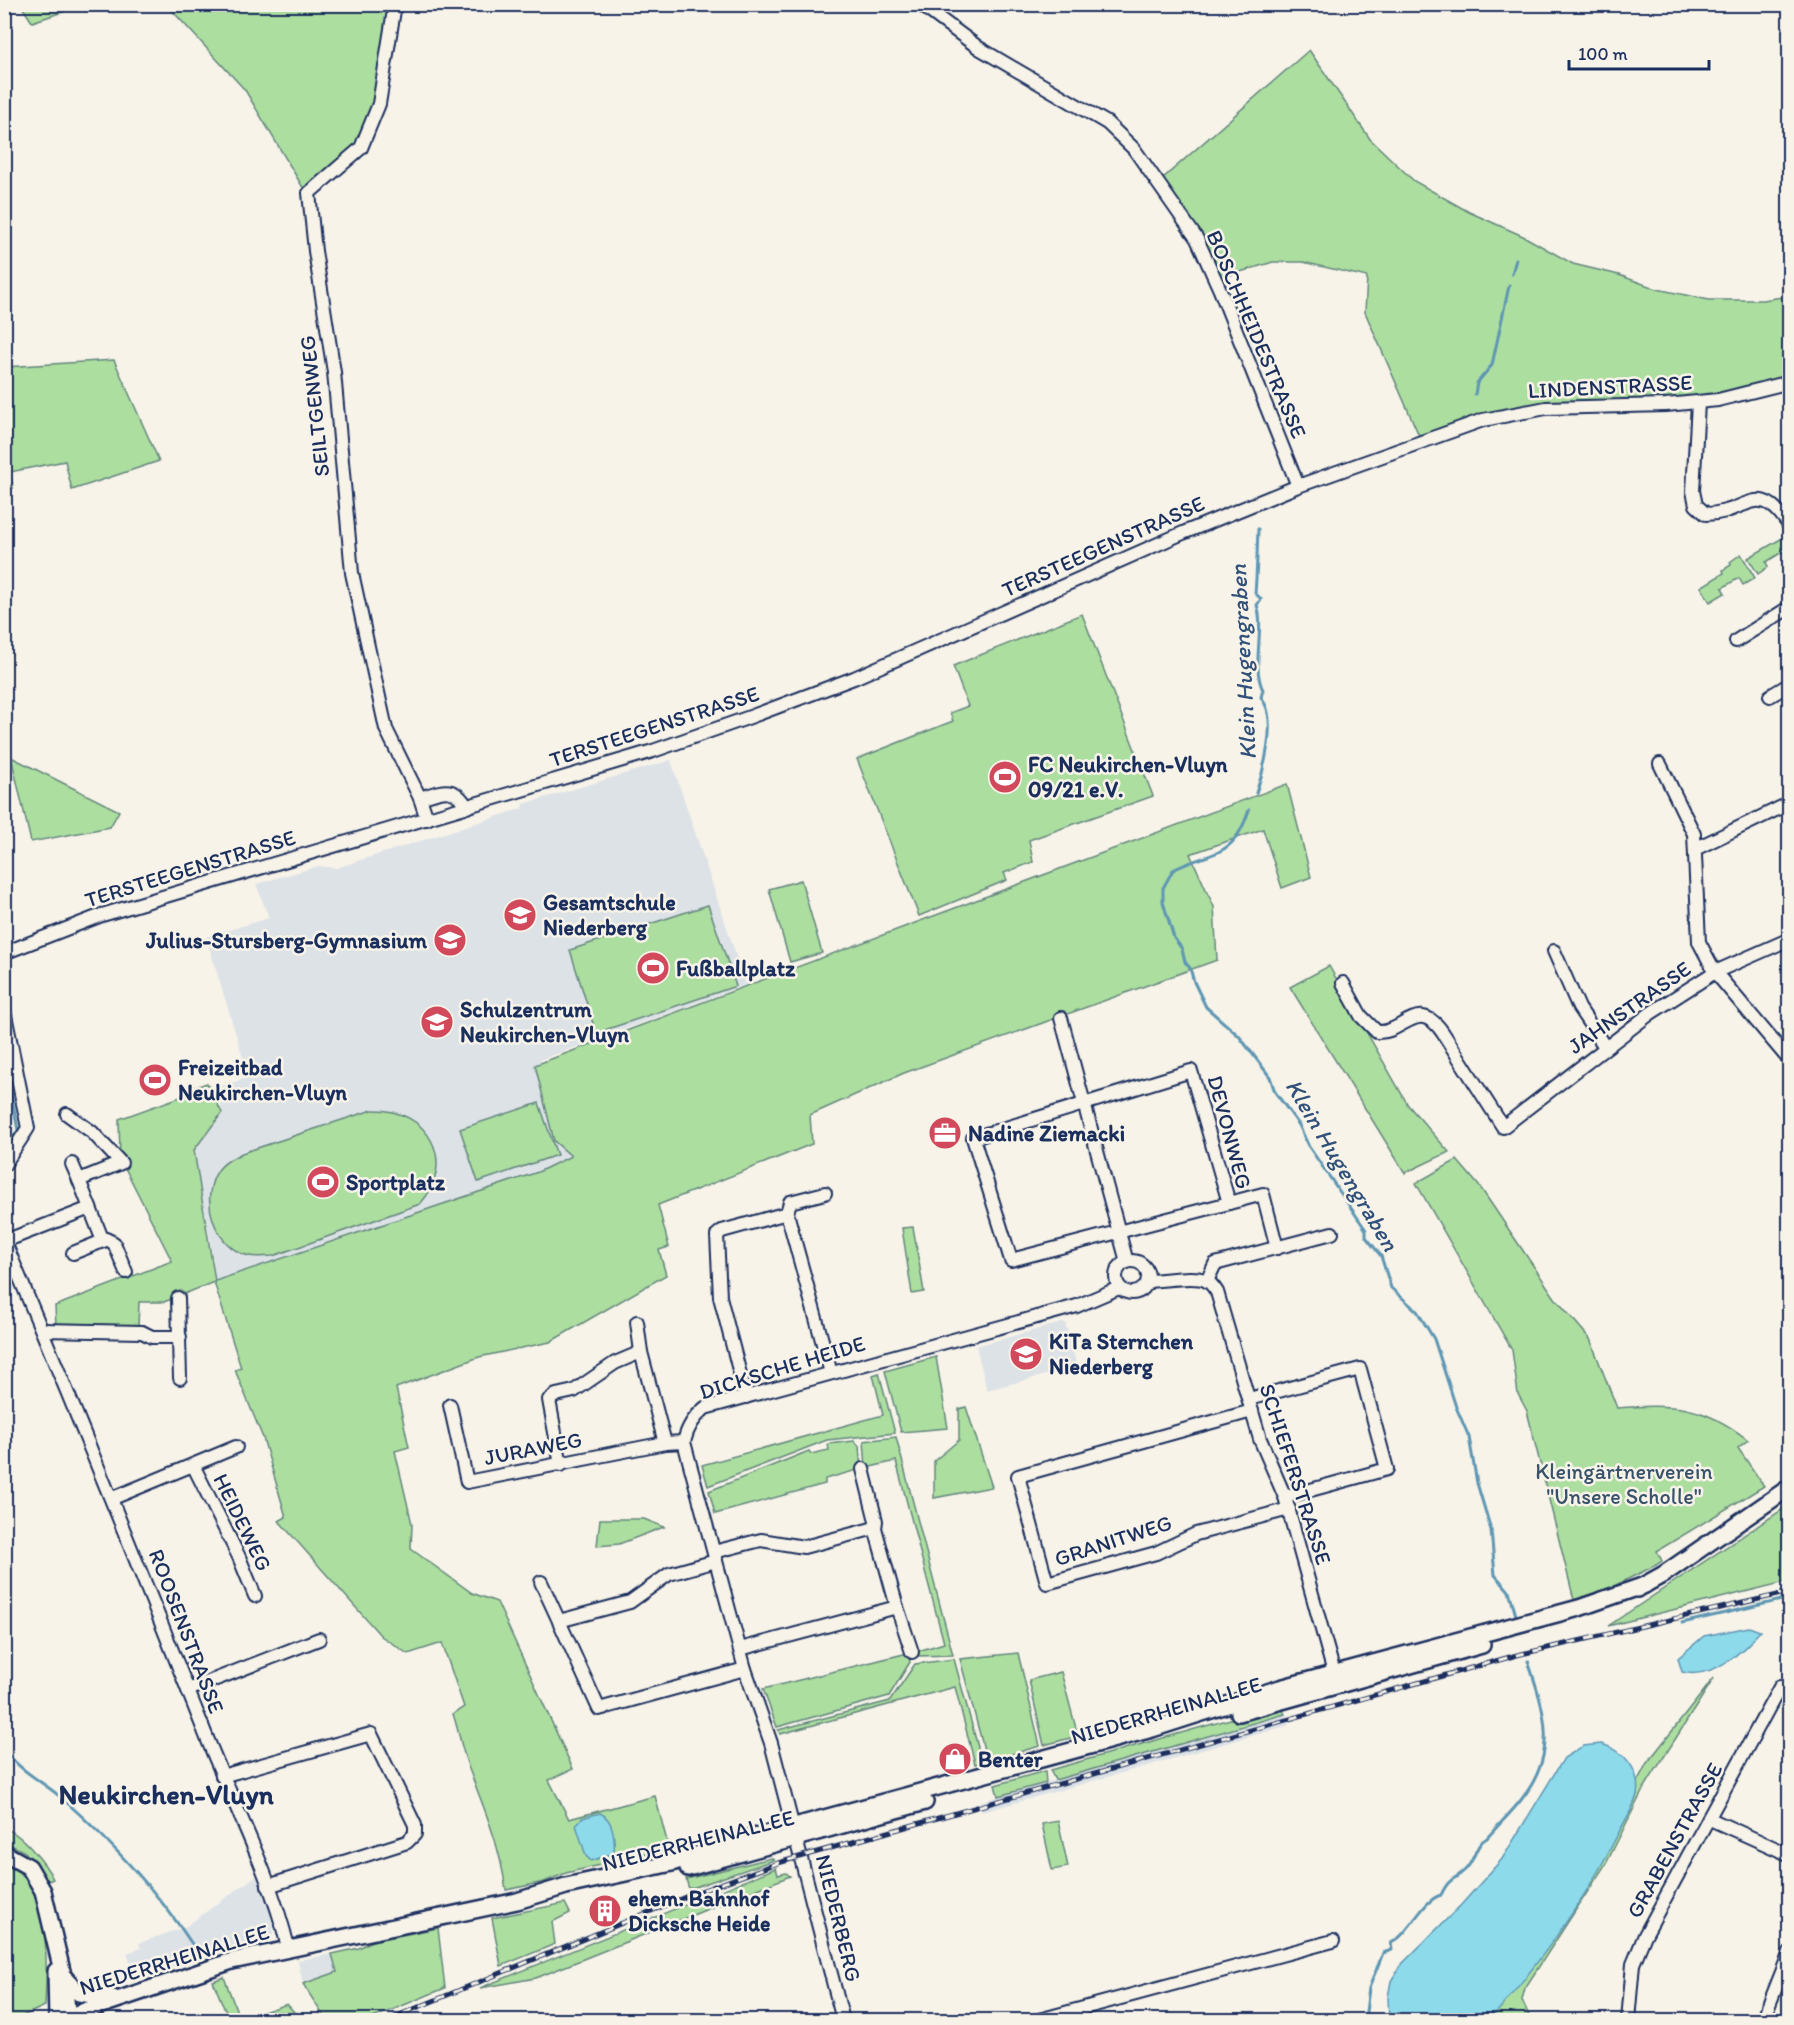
<svg xmlns="http://www.w3.org/2000/svg" width="1794" height="2025" font-family="Itim,sans-serif">
<rect width="100%" height="100%" fill="#f7f3e8"/>
<filter id="ink" filterUnits="userSpaceOnUse"><feTurbulence type="fractalNoise" baseFrequency=".0167" numOctaves="2"/><feDisplacementMap in="SourceGraphic" scale="12" xChannelSelector="R" yChannelSelector="G"/><feConvolveMatrix kernelMatrix="1 2 1 2 8 2 1 2 1" color-interpolation-filters="sRGB"/></filter>
<g filter="url(#ink)">
<!-- built -->
<g fill="#dde2e7">
<path d="M671,760L746,985L540,1060L571,1155L538,1172L214,1281L213,1259L194,1150L222,1113L219,1087L249,1077L206,937L269,918L256,884L319,866L336,868L523,808L524,804Z"/>
<path d="M1065,1322L1077,1367L987,1390L976,1346Z"/>
<path d="M1285,1714L1289,1725L1154,1764L982,1812L979,1802Z"/>
<path d="M256,1876L271,1914L273,1935L135,1979L127,1953L141,1948L139,1943L185,1927Z"/>
<path d="M332,1954L337,1972L303,1984L298,1960Z"/>
</g>
<!-- green -->
<g fill="#acde9f" stroke="#64867e" stroke-width="1.5">
<path d="M21,5H84L32,22Z"/>
<path d="M167,5H389L374,101L355,147L305,191L245,90Z"/>
<path d="M1309,50L1370,139L1414,181L1469,212L1525,237L1573,264L1619,275L1657,289L1709,300H1763L1789,296V382L1752,393L1546,408L1421,440L1365,312L1367,277L1303,262H1273L1220,278L1161,180Z"/>
<path d="M114,360L159,461L72,490L65,461L10,472L13,488L5,489V367Z"/>
<path d="M1787,531L1789,548L1766,562L1768,567L1758,574L1748,558L1786,536Z"/>
<path d="M1741,554L1755,578L1743,585L1739,578L1722,588L1725,593L1710,602L1701,587L1724,573L1723,570L1731,565L1730,562Z"/>
<path d="M1082,614L1153,796L1029,840L1033,862L1004,873L1007,880L919,916L857,759L953,721L950,713L968,706L953,666Z"/>
<path d="M11,757L119,811L110,827L31,842Z"/>
<path d="M1287,784L1311,877L1282,888L1263,829L1190,854L1214,907L1217,960L904,1073L810,1115L812,1144L658,1205L669,1247L659,1250L666,1275L550,1342L479,1357L396,1388L409,1447L395,1451L412,1524L411,1549L472,1593L497,1602L573,1769L549,1780L569,1819L655,1796L669,1849L566,1873L544,1882L506,1890C500,1846 485,1810 469,1769C462,1751 459,1732 453,1714L464,1707L442,1643L408,1654L381,1636L279,1521L286,1517L263,1438L235,1370L241,1368L214,1282L164,1302H139L138,1327L56,1326L55,1306L172,1261L120,1158L119,1119L183,1096L185,1091L207,1083L222,1113L194,1150L215,1281L538,1172L571,1156L554,1141L535,1065Z"/>
<path d="M801,880L822,953L790,962L769,889Z"/>
<path d="M708,905L736,986L596,1033L570,950Z"/>
<path d="M1329,966L1408,1105L1449,1152L1405,1173L1290,987Z"/>
<path d="M539,1103L557,1155L478,1182L460,1129Z"/>
<path d="M372,1110C428,1108 458,1162 420,1204L273,1256C265,1256 257,1258 249,1256C214,1248 198,1197 219,1169C225,1161 233,1158 242,1153Z"/>
<path d="M1457,1160L1480,1187L1555,1298L1590,1339L1617,1408C1672,1403 1704,1405 1748,1440L1738,1448L1764,1486L1657,1551L1662,1561L1656,1565L1610,1588L1574,1600L1527,1411L1518,1394L1512,1350L1416,1183Z"/>
<path d="M913,1227L924,1292L912,1294L902,1228Z"/>
<path d="M936,1357L948,1428L901,1432L885,1371Z"/>
<path d="M879,1373L895,1433L827,1440L708,1486L702,1465L883,1415L873,1375Z"/>
<path d="M966,1407L992,1487L934,1498V1461L959,1440V1409Z"/>
<path d="M896,1437L953,1655L917,1656L915,1652L944,1643L896,1461L866,1468L864,1441Z"/>
<path d="M854,1441L859,1446L861,1469L825,1479V1484L715,1514L709,1491L809,1451L811,1454L829,1450L828,1444Z"/>
<path d="M1789,1505V1581L1608,1626Z"/>
<path d="M600,1519H644L664,1527L619,1544L597,1546Z"/>
<path d="M908,1653L910,1662L889,1696L777,1727L763,1689Z"/>
<path d="M1018,1653L1040,1746L987,1761L960,1659Z"/>
<path d="M954,1659L982,1762L975,1764L955,1687L780,1734L778,1730L890,1701L915,1664Z"/>
<path d="M1061,1672L1078,1736L1044,1745L1029,1680Z"/>
<path d="M1714,1678L1643,1790L1607,1862L1525,1988L1522,2000L1531,2020H1485L1595,1861L1647,1763Z"/>
<path d="M1280,1705L1285,1714L1055,1780L1050,1770Z"/>
<path d="M1045,1771L1046,1783L998,1796L995,1785Z"/>
<path d="M1058,1821L1068,1867L1052,1870L1042,1824Z"/>
<path d="M5,1829C20,1832 46,1864 53,1879L49,1881L25,1852L5,1842Z"/>
<path d="M771,1858L774,1860L689,1889L686,1879Z"/>
<path d="M4,1864C53,1879 47,1968 45,2006L14,2020H5Z"/>
<path d="M776,1868L778,1875L786,1873L790,1876L536,1978L480,1988Z"/>
<path d="M565,1903L570,1913L552,1922L555,1944L501,1966L492,1918Z"/>
<path d="M438,1928L445,1988L368,2020H326L303,1984L337,1972L332,1954L359,1948L372,1941Z"/>
<path d="M224,1977L240,2020L287,2004L301,2020H229L213,1981Z"/>
</g>
<!-- water -->
<g fill="#8ddaeb" stroke="#5f96b3" stroke-width="1.5">
<path d="M1749,1627L1760,1631C1743,1652 1712,1680 1682,1672L1678,1658L1704,1636Z"/>
<path d="M1601,1744C1624,1750 1641,1770 1637,1795C1634,1807 1625,1821 1619,1832C1585,1901 1540,1963 1490,2020H1389L1388,1997L1391,1981L1400,1966L1461,1905L1502,1859L1564,1758L1583,1746Z"/>
<path d="M600,1813C614,1819 615,1840 614,1853L591,1861L586,1856L576,1825L582,1818Z"/>
</g>
<g fill="none" stroke-linecap="round" stroke-linejoin="round">
<!-- stream -->
<g stroke="#5f96b3" stroke-width="3">
<path d="M1512,274L1516,259"/>
<path d="M1475,394L1477,383L1492,365L1509,286"/>
<path d="M1256,793C1263,773 1276,725 1265,704C1264,702 1262,700 1261,697L1263,690C1251,666 1265,629 1257,605L1261,599L1255,593C1257,571 1257,551 1258,529"/>
<path d="M1249,810C1232,861 1214,849 1173,870L1163,888V902L1174,938L1182,949L1185,962L1190,968L1194,982L1206,1007L1239,1036L1270,1077L1275,1092L1299,1125L1309,1147L1366,1230V1237L1381,1256L1391,1288L1417,1311L1434,1339L1456,1407L1469,1437L1477,1483L1491,1530L1495,1575L1509,1591L1517,1619"/>
<path d="M4,1058L18,1130L4,1150"/>
<path d="M1682,1623L1790,1598"/>
<path d="M4,1748C17,1770 44,1782 63,1799C112,1843 156,1889 192,1944"/>
<path d="M1365,2020L1369,1988L1383,1953L1392,1950L1391,1943C1410,1934 1422,1900 1441,1895C1450,1876 1454,1881 1465,1870C1475,1861 1475,1844 1487,1838C1498,1825 1511,1813 1521,1800C1559,1753 1545,1712 1528,1661"/>
</g>
<!-- minor casing -->
<g stroke="#1b2f5e" stroke-width="16">
<g id="minor">
<path d="M395,4L379,104L361,148L309,193L315,251L334,372L352,573L386,729L420,798L427,819"/>
<path d="M920,4L979,48L1107,123L1134,149L1197,239L1220,290L1298,486"/>
<path d="M1698,403L1693,491L1696,505L1706,514C1747,514 1759,477 1790,527"/>
<path d="M1736,641L1790,607"/>
<path d="M1770,696L1790,684"/>
<path d="M1660,764L1694,834L1699,942L1715,972L1790,1061"/>
<path d="M420,798C442,791 454,784 467,807"/>
<path d="M1697,848L1790,803"/>
<path d="M1554,951L1579,1008L1605,1047"/>
<path d="M4,953L102,915L653,751L750,717L854,678L1183,533L1298,486L1483,420L1546,408L1666,405L1718,400L1790,382"/>
<path d="M1343,983L1361,1016L1377,1032C1404,1034 1418,996 1443,1033L1503,1127L1651,1013L1715,972L1790,939"/>
<path d="M4,1010L28,1128L4,1165"/>
<path d="M1061,1018L1127,1262"/>
<path d="M1191,1071L1229,1203L1011,1260L973,1138Z"/>
<path d="M72,1164L79,1180"/>
<path d="M825,1193L790,1202L787,1213L831,1373"/>
<path d="M1229,1203L1263,1194L1277,1248"/>
<path d="M4,1240C72,1402 138,1564 203,1728C231,1800 270,1872 288,1947"/>
<path d="M5,1241L90,1208L79,1180L121,1163L92,1132L67,1114"/>
<path d="M103,1241L106,1239L114,1243L126,1272"/>
<path d="M73,1253L103,1241L90,1208"/>
<circle cx="1132" cy="1277" r="16"/>
<path d="M1148,1281C1163,1281 1196,1274 1207,1281C1211,1283 1215,1289 1217,1292L1260,1439L1285,1497L1336,1680"/>
<path d="M1207,1281L1215,1264L1332,1233"/>
<path d="M178,1298L180,1378"/>
<path d="M637,1322L641,1352L665,1443"/>
<path d="M43,1330L142,1332L152,1337H180"/>
<path d="M746,1397L720,1297L717,1235L722,1231L787,1213"/>
<path d="M1249,1399L1360,1369L1387,1469L1285,1497"/>
<path d="M450,1405L467,1482L665,1443L684,1442"/>
<path d="M1252,1411L1018,1476L1047,1583L1156,1553L1196,1534L1289,1509"/>
<path d="M193,1465L239,1557L255,1596"/>
<path d="M561,1465L549,1400L556,1395L574,1391L615,1363L641,1352"/>
<path d="M113,1498L236,1447"/>
<path d="M714,1552L761,1540L804,1547L875,1528"/>
<path d="M716,1561L669,1574L630,1602L559,1621L599,1709L745,1669"/>
<path d="M541,1582L559,1621"/>
<path d="M897,1607L912,1652"/>
<path d="M740,1649L897,1607L875,1528L876,1521L863,1469"/>
<path d="M188,1690L319,1639"/>
<path d="M222,1776L371,1734L415,1825V1834L407,1842L268,1886"/>
<path d="M1710,1819L1790,1855"/>
<path d="M843,2020L771,1743L745,1669L684,1442C687,1428 693,1418 705,1408L1077,1306L1119,1288"/>
<path d="M1039,2020L1333,1941"/>
<path d="M1628,2020L1633,1964L1645,1935L1780,1687L1790,1689"/>
<path d="M1763,2020L1790,1952"/>
</g>
</g>
<!-- major casing -->
<g stroke="#1b2f5e" stroke-width="20">
<g id="major">
<path d="M1637,1589L1664,1574L1790,1487"/>
<path d="M1239,1713L1482,1645"/>
<path d="M4,1853L29,1867L43,1891L63,1975L68,2017"/>
<path d="M688,1868L925,1802"/>
<path d="M56,1971L57,2020"/>
<path d="M64,1977L79,1993L113,1998"/>
<path d="M58,2020L232,1961L517,1901L566,1886L672,1863L732,1843L1152,1729L1280,1688L1579,1608L1645,1585"/>
</g>
</g>
<!-- minor -->
<use href="#minor" stroke="#f7f3e8" stroke-width="12"/>
<!-- major -->
<use href="#major" stroke="#f7f3e8" stroke-width="15"/>
<!-- rail casing -->
<g stroke="#1b2f5e" stroke-width="5">
<path id="rail" d="M387,2020L695,1893L778,1863L1517,1655L1790,1592"/>
</g>
<!-- rail -->
<use href="#rail" stroke="#f7f3e8" stroke-width="3" stroke-dasharray="9" stroke-linecap="butt"/>
</g>
</g>
<!-- icons -->
<defs>
<g id="stadium-disc" transform="scale(1.725)"><circle r="9.5" fill="#d1495b" stroke="#f7f3e8"/><path d="M0-5a6.5 5 0 1 0 0 10a6.5 5 0 1 0 0-10ZM-3.5-1.8h7v3.6h-7Z" fill="#fff"/></g>
<g id="school-disc" transform="scale(1.725)"><circle r="9.5" fill="#d1495b" stroke="#f7f3e8"/><path d="M0-5L7-2L0 1L-7-2ZM-4 1L0 2.5L4 1V4Q0 6-4 4Z" fill="#fff"/></g>
<g id="office-disc" transform="scale(1.725)"><circle r="9.5" fill="#d1495b" stroke="#f7f3e8"/><path d="M-6-3h4V-5.5h4V-3h4V5H-6ZM-1-4.5V-3h2v-1.5ZM-6 0V1H6V0Z" fill="#fff"/></g>
<g id="shop-disc" transform="scale(1.725)"><circle r="9.5" fill="#d1495b" stroke="#f7f3e8"/><path d="M-5-2.5h2.3a2.7 3.5 0 0 1 5.4 0H5L5.5 6h-11ZM-1.5-2.5h3a1.5 2.3 0 0 0-3 0Z" fill="#fff"/></g>
<g id="building-disc" transform="scale(1.725)"><circle r="9.5" fill="#d1495b" stroke="#f7f3e8"/><path d="M-4-6H4V6H1V3H-1V6H-4ZM-2.5-4.3h1.7v1.8h-1.7ZM.8-4.3h1.7v1.8H.8ZM-2.5-1h1.7V.8h-1.7ZM.8-1h1.7V.8H.8Z" fill="#fff"/></g>
</defs>
<g fill-rule="evenodd">
<use href="#stadium-disc" x="1005" y="777"/>
<use href="#school-disc" x="520" y="915"/>
<use href="#school-disc" x="450" y="940"/>
<use href="#stadium-disc" x="653" y="968"/>
<use href="#school-disc" x="437" y="1022"/>
<use href="#stadium-disc" x="155" y="1080"/>
<use href="#office-disc" x="945" y="1133"/>
<use href="#stadium-disc" x="323" y="1182"/>
<use href="#school-disc" x="1026" y="1354"/>
<use href="#shop-disc" x="955" y="1759"/>
<use href="#building-disc" x="605" y="1911"/>
</g>
<g text-anchor="middle" stroke-width="5" stroke-linejoin="round" paint-order="stroke">
<!-- street labels -->
<g font-size="22" fill="#1b2f5e" stroke="#f7f3e8">
<text transform="translate(1257 334) rotate(67)" y="8">BOSCHHEIDESTRASSE</text>
<text transform="translate(1610 386) rotate(-3)" y="8">LINDENSTRASSE</text>
<text transform="translate(314 406) rotate(-96)" y="8">SEILTGENWEG</text>
<text transform="translate(1103 546) rotate(-24)" y="8">TERSTEEGENSTRASSE</text>
<text transform="translate(654 726) rotate(-18)" y="8">TERSTEEGENSTRASSE</text>
<text transform="translate(190 868) rotate(-17)" y="8">TERSTEEGENSTRASSE</text>
<text transform="translate(1629 1007) rotate(-35)" y="8">JAHNSTRASSE</text>
<text transform="translate(1230 1132) rotate(75)" y="8">DEVONWEG</text>
<text transform="translate(782 1367) rotate(-17)" y="8">DICKSCHE HEIDE</text>
<text transform="translate(533 1448) rotate(-11)" y="8">JURAWEG</text>
<text transform="translate(1296 1474) rotate(72)" y="8">SCHIEFERSTRASSE</text>
<text transform="translate(243 1522) rotate(64)" y="8">HEIDEWEG</text>
<text transform="translate(1113 1540) rotate(-18)" y="8">GRANITWEG</text>
<text transform="translate(187 1631) rotate(69)" y="8">ROOSENSTRASSE</text>
<text transform="translate(1166 1710) rotate(-16)" y="8">NIEDERRHEINALLEE</text>
<text transform="translate(698 1840) rotate(-14)" y="8">NIEDERRHEINALLEE</text>
<text transform="translate(1674 1840) rotate(-61)" y="8">GRABENSTRASSE</text>
<text transform="translate(839 1918) rotate(76)" y="8">NIEDERBERG</text>
<text transform="translate(174 1959) rotate(-17)" y="8">NIEDERRHEINALLEE</text>
</g>
<!-- poi labels -->
<g font-size="22" font-weight="bold" fill="#1b2f5e" stroke="#f7f3e8" text-anchor="start">
<text x="1028" y="772">FC Neukirchen-Vluyn<tspan x="1028" dy="25">09/21 e.V.</tspan></text>
<text x="543" y="910">Gesamtschule<tspan x="543" dy="25">Niederberg</tspan></text>
<text x="427" y="948" text-anchor="end">Julius-Stursberg-Gymnasium</text>
<text x="676" y="976">Fußballplatz</text>
<text x="460" y="1017">Schulzentrum<tspan x="460" dy="25">Neukirchen-Vluyn</tspan></text>
<text x="178" y="1075">Freizeitbad<tspan x="178" dy="25">Neukirchen-Vluyn</tspan></text>
<text x="968" y="1141">Nadine Ziemacki</text>
<text x="346" y="1190">Sportplatz</text>
<text x="1049" y="1349">KiTa Sternchen<tspan x="1049" dy="25">Niederberg</tspan></text>
<text x="978" y="1767">Benter</text>
<text x="628" y="1906">ehem. Bahnhof<tspan x="628" dy="25">Dicksche Heide</tspan></text>
</g>
<!-- park labels -->
<g font-size="22" fill="#38526b" stroke="#f7f3e8">
<text x="1624" y="1479">Kleingärtnerverein<tspan x="1624" dy="25">"Unsere Scholle"</tspan></text>
</g>
<!-- water labels -->
<g font-size="24" font-style="italic" fill="#32517a" stroke="#f7f3e8">
<text transform="translate(1243 662) rotate(-93)" y="8">Klein Hugengraben</text>
<text transform="translate(1342 1165) rotate(59)" y="8">Klein Hugengraben</text>
</g>
<!-- district labels -->
<g font-size="28" font-weight="bold" fill="#1b2f5e" stroke="#f7f3e8">
<text x="166" y="1804">Neukirchen-Vluyn</text>
</g>
</g>
<!-- margin -->
<rect width="1794" height="2025" fill="none" stroke="#f7f3e8" stroke-width="24"/>
<rect x="12" y="12" width="1770" height="2001" fill="none" stroke="#1b2f5e" stroke-width="2" filter="url(#ink)"/>
<!-- scale -->
<path d="M1569 60v9h140v-9" fill="none" stroke="#1b2f5e" stroke-width="3"/>
<text x="1578" y="60" font-size="18" fill="#1b2f5e" stroke="#f7f3e8" stroke-width="4.5" paint-order="stroke">100 m</text>
</svg>
